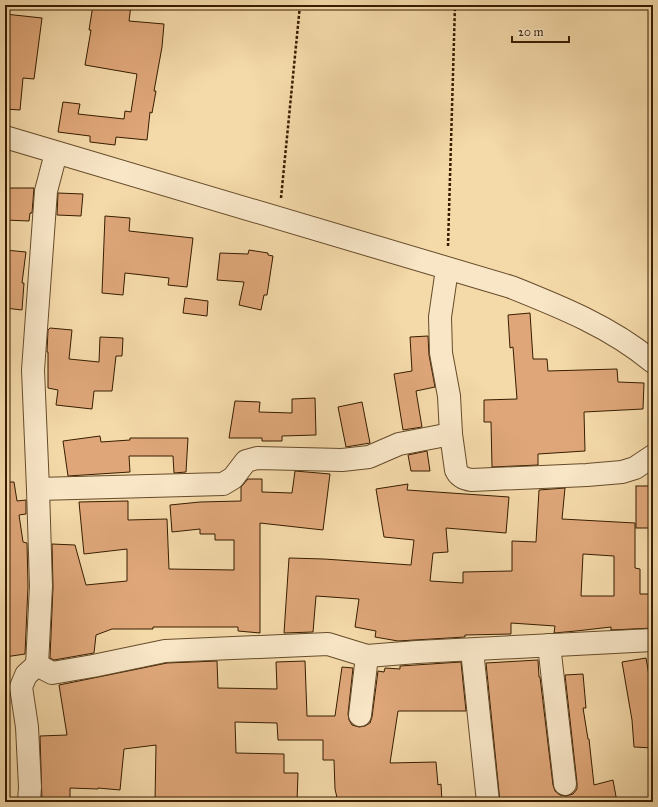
<svg xmlns="http://www.w3.org/2000/svg" width="658" height="807" font-family="'IM FELL Great Primer',serif">
<rect width="100%" height="100%" fill="#f4d9a9"/>
<filter id="stains"><feTurbulence type="fractalNoise" baseFrequency=".005" numOctaves="4"/><feColorMatrix values="0 0 0 0 .2 0 0 0 0 .09 0 0 0 0 .02 0 0 0 .5 -.17"/></filter>
<radialGradient id="worn" r=".72"><stop offset=".6" stop-color="#630" stop-opacity="0"/><stop offset="1" stop-color="#630" stop-opacity=".3"/></radialGradient>
<!-- building -->
<g fill="#dfa779" stroke="#371d00" fill-rule="evenodd">
<path d="M93,5H131L129,21L164,24L162,47L154,91H156L152,113L150,112L147,140L116,137L115,145L90,142V136L58,132L63,102L80,104L78,114L124,119L125,111L131,112L137,74L85,65L91,30H89Z"/>
<path d="M5,14L42,18L34,79L23,78L20,110L5,109Z"/>
<path d="M5,188H34L32,213H30L29,221L5,220Z"/>
<path d="M58,193L83,194L81,216L57,215Z"/>
<path d="M105,216L130,218L129,231L193,238L187,287L168,285L169,278L125,273L123,295L102,293Z"/>
<path d="M5,250L26,252L22,283H24L22,310L5,308Z"/>
<path d="M249,250L268,253V255L273,256L267,295H264L261,310L239,305L244,282L217,280L220,253L248,254Z"/>
<path d="M185,298L208,301L207,316L183,313Z"/>
<path d="M530,313L533,359H547L548,371L617,369L618,382L644,383L643,409L584,412L585,451L538,454V465L492,467L491,422H484V400L517,399L513,347L510,348L508,315Z"/>
<path d="M50,328L72,330L69,359L99,362L100,337L123,338L122,356H116L112,391H94L92,409L56,405L58,390L48,388V352H47L48,330Z"/>
<path d="M428,336L429,355L435,387L416,391L422,427L403,430L394,374L412,371L410,337Z"/>
<path d="M315,398L316,435L282,436V441H262V438H229L235,401L260,402L259,412L292,413V399Z"/>
<path d="M362,402L370,443L346,447L338,407Z"/>
<path d="M100,436L101,442L130,440V438H188L186,472L174,473L173,456H129L130,472L68,476L63,441Z"/>
<path d="M427,451L430,471H411L408,455Z"/>
<path d="M295,471L330,474L323,530L260,523V633L238,631V627H153V629H112L96,635L94,653L54,660L50,658L53,587L52,544L75,545L86,585L127,581V549L84,554L79,502L128,501V520L167,519L169,569L234,570V540H215V534H200V529L172,532L170,505L200,502L241,501V487L248,479H262V492L292,493Z"/>
<path d="M5,482H14L17,501L26,500V514L19,515L23,542L27,543L28,586L25,654L5,657Z"/>
<path d="M408,484L407,490L509,497L506,533L446,528L448,552L433,553L430,581L463,583V572L512,571V541L536,542L539,490L565,488L562,519L635,523V568L640,569V594H653V628L611,630V627L576,631L554,633L555,626L511,623V634L465,635V637L398,641L375,637L376,631L355,627L359,599L316,596L313,632L284,633L289,558L324,559L411,565L414,540L384,537L376,489ZM583,554L614,556V596H581Z"/>
<rect x="636" y="486" width="17" height="42"/>
<path d="M646,658L653,699V748L634,747L632,720L622,662Z"/>
<path d="M538,660L539,677H540L553,785L555,791L560,795L566,796L573,794L577,789V783L565,675L583,674L586,708H583L588,739H589L594,785L613,780L617,802H500L486,663Z"/>
<path d="M217,661L218,688L277,689L276,662L305,661L307,716H335L342,667L353,668L348,714L349,720L352,725L359,727L365,726L370,723L372,717L378,671L384,672L385,668L400,669V666L461,662L466,711H398L390,763L436,762L438,785L441,784L442,802H338L335,789L334,760H323V740H278L277,723L235,722L236,753L284,754V773H298L297,802H155L156,745L124,749L120,790L98,788V789L70,788V802H42L40,736L67,735L59,685L167,663Z"/>
</g>
<g fill="none" stroke-linecap="round" stroke-linejoin="round">
<!-- minor casing -->
<g stroke="#664c2a" stroke-width="24">
<g id="minor">
<path d="M5,137L511,287C561,307 611,327 653,362"/>
<path d="M447,269L440,317L441,353L449,396L451,434L456,470C459,477 464,479 472,480L587,475L622,472L635,468L653,456"/>
<path d="M38,489L223,484L233,478L246,461L257,458L342,460L369,457L399,444L451,434"/>
<path d="M549,645L565,784"/>
<path d="M472,650L488,802"/>
<path d="M37,665L41,586L38,489L33,370L46,191L56,153"/>
<path d="M360,715L367,656"/>
<path d="M29,802L30,787L27,727L21,687L26,675L37,665L52,673L93,666L165,651L328,644L367,656L417,652L653,640"/>
</g>
</g>
<!-- path -->
<g stroke="#371d00" stroke-width="2.5" stroke-dasharray="3 2" stroke-linecap="butt">
<path d="M281,198L300,5"/>
<path d="M448,246L455,5"/>
</g>
<!-- minor -->
<use href="#minor" stroke="#f8e6c7" stroke-width="22"/>
</g>
<!-- margin -->
<rect width="658" height="807" fill="none" stroke="#f4d9a9" stroke-width="20"/>
<rect x="6" y="6" width="646" height="795" fill="none" stroke="#371d00" stroke-width="2"/>
<rect x="10" y="10" width="638" height="787" fill="none" stroke="#371d00"/>
<!-- scale -->
<path d="M512 36v6h57v-6" fill="none" stroke="#371d00" stroke-width="2"/>
<text x="518" y="36" font-size="12" fill="#371d00" stroke="#f8e6c7" stroke-width="3" paint-order="stroke">20 m</text>
<rect width="100%" height="100%" filter="url(#stains)"/>
<rect width="100%" height="100%" fill="url(#worn)"/>
</svg>
